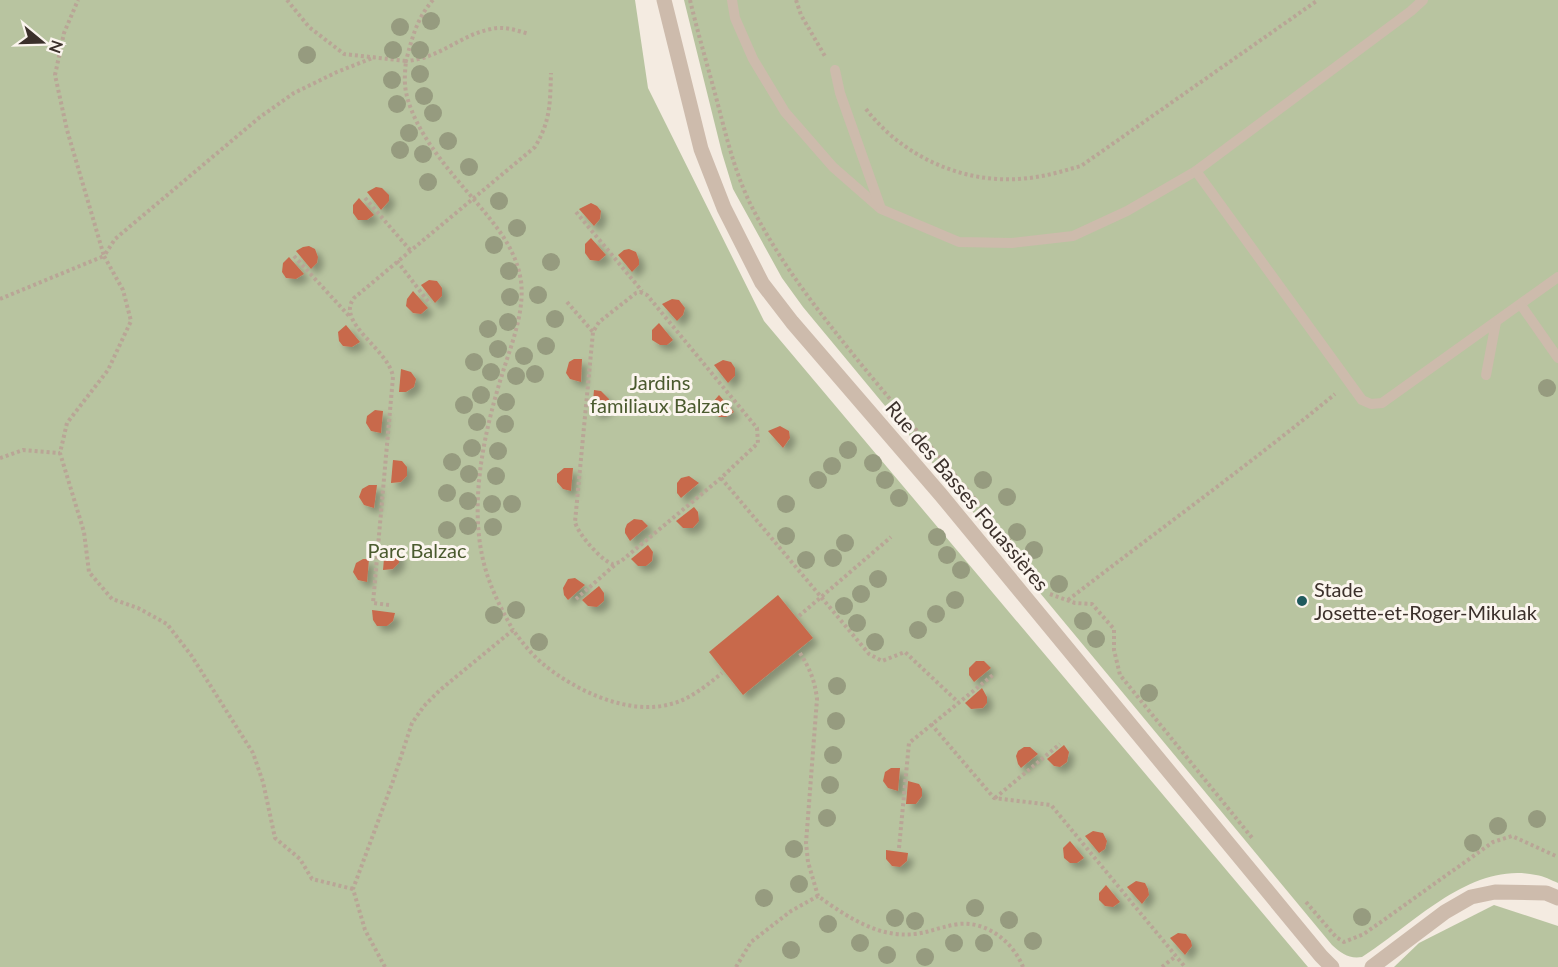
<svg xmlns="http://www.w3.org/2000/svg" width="1558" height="967" font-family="Lato,sans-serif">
<defs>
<filter id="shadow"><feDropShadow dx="5.5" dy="5.5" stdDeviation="3" flood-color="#0004"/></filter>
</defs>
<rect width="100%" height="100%" fill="#f4ebe1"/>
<!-- green -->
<g fill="#b8c4a0">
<path d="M0,0H635L648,88L764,321L1308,967H0Z"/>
<path d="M684,0H1558V883C1551,880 1544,876 1536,875C1470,861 1413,925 1362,957C1349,959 1342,954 1332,945L803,307L782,278L733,189L722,153Z"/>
<path d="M1494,905L1558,926V967H1394L1419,943Z"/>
</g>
<!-- building -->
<g fill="#c8694b" filter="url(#shadow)">
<path d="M376,187L382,188L389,195V201L381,210L367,192Z"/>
<path d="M359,198L374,215L367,220H358L353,213V205Z"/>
<path d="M591,203L597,206L601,211L600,219L594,226L579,209Z"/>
<path d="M591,238L606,255L599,261L590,260L585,253V244Z"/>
<path d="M309,246L315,249L318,257L317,263L311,269L296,251L303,247Z"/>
<path d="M629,249L636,252L639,260V265L632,272L618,255L624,250Z"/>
<path d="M289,257L304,274L296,279L286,278L282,272L283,263Z"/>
<path d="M429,280L437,281L442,288V296L435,303L421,285Z"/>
<path d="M413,291L428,308L421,314L413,313L406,306L407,299Z"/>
<path d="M672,299L679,300L685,308L683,315L677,321L662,304Z"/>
<path d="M659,323L673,340L667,345H660L652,340V330Z"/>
<path d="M346,325L360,342L352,347L343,346L339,341L338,332Z"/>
<path d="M574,359H582L581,382L570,379L566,373L569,362Z"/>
<path d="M723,360L731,362L735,368V376L728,383L714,365Z"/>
<path d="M401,369L411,372L416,379L414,387L406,392H399Z"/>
<path d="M594,390L601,391L609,399L608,408L601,413H592Z"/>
<path d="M719,395L734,412L726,417H719L712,409L713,402Z"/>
<path d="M375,410L383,411L381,433L371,431L366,423L367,416Z"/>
<path d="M780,426L789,431L790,438L783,448L768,431Z"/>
<path d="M393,460L402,461L407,467V476L401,482L391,483Z"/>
<path d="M564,468H573L571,491L563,489L557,482V474Z"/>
<path d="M689,476L699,483L681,498L677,493V483L681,478Z"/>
<path d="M369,485H377L374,508L364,505L359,497L362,489Z"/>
<path d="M694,507L698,512L699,521L693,528H683L676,521Z"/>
<path d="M634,519L642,520L648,526L630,541L625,533V529L627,524Z"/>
<path d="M648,545L653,552L652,561L646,566H638L631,559Z"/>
<path d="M385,547H391L399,553V563L393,569L383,570Z"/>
<path d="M363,559H369L367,582L358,580L353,572L356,563Z"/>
<path d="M575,578L585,585L568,600L564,595L563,588L568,579Z"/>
<path d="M599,586L604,593V601L597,607L588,606L582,600Z"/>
<path d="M778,595L813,638L743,695L709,652Z"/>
<path d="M372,610L395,613L393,621L387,626H377L373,620Z"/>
<path d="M976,661H984L991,668L974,682L969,675V668Z"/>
<path d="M982,688L987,697V703L983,708L971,709L965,703Z"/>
<path d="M1064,745L1069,752L1067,762L1060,767L1054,766L1047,759Z"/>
<path d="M1024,747H1030L1038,754L1021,768L1018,764L1016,756L1018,751Z"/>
<path d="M891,768H900L898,791L888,788L883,781L885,772Z"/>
<path d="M908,781L919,784L922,789V796L916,804H906Z"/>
<path d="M1093,831L1103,833L1107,841L1105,849L1099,853L1085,836Z"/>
<path d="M1070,841L1084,858L1077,863H1070L1064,858L1063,848Z"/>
<path d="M886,850L908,853L907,861L900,867L892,866L886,859Z"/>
<path d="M1136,881L1145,883L1148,889L1149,895L1142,904L1127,887Z"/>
<path d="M1106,885L1120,902L1113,907L1105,906L1099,900V893Z"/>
<path d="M1178,933L1186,934L1191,941L1192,946L1185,955L1170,938Z"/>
</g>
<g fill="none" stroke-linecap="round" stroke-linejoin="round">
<!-- path -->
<g stroke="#b9a596" stroke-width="4" stroke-dasharray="3 3" stroke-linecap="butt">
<path d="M287,0L309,27L344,54L406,61C405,71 404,82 406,92C414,132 451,173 477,203C497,227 516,249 521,281C525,313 510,348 501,378C482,440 466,517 489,580C495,597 504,614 513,630"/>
<path d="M433,0C417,18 412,38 406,61C439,59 460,35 491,29C503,26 516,30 529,34"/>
<path d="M690,0C698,34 708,67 717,101C727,139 736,178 755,213C782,265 819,312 856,358C916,432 981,502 1038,578"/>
<path d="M796,0L801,15L826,58"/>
<path d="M866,109C905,160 972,188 1036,177C1051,175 1066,170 1081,166L1318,0"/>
<path d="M365,198L410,250"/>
<path d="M576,212L642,291"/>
<path d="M294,256L350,317"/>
<path d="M397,261L430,304"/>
<path d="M640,292L647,295L757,428L758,443L721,478L620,562L612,564C601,560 578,534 575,522L593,332L599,322L636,293Z"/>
<path d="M0,299L104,256L67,130L55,75L64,33L78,0"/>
<path d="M567,302L593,332"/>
<path d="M0,458L23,450L60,453"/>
<path d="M721,478L869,654L882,661L905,652L958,702"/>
<path d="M1050,594L1075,603L1092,604L1114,629V650L1120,675L1253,839"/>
<path d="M576,599L616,564"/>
<path d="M1068,600C1157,531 1249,465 1335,394"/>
<path d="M389,605L373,603L393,377C389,349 335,323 354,298L535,147C551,120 550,102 551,73"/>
<path d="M799,616L891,537"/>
<path d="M800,653C810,669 815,681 817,699L806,843L808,862L818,896"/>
<path d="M931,724L994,798L1051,805L1185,967"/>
<path d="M995,798L1060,744"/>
<path d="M899,848L909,743L993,675"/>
<path d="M353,889L312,879L300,859L275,838L263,782L253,753L191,655L167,624L138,608L112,599L89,572L84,532L60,453L67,423L108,370L131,321L123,290L104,256L115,239L260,117L294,93L337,72L375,57"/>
<path d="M1306,902L1336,937L1344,942L1364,934L1493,842L1512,836L1558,857"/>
<path d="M385,967L365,930L353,889L393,781L412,723L424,706L440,690L513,630C522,642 531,654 543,664C576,691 629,716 671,704C691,699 707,685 722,673"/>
<path d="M736,967L751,942L791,911L818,896C840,912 868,931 896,934C922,937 936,927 959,924C987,921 1013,942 1023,967"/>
<path d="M1162,967L1176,956"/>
</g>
<!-- lane -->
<g stroke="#cdbbac" stroke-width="10">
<path d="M732,0L735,18L753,59L785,112L833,167L881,209L959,242L1012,243L1073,236L1127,211L1196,171L1411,11L1423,0"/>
<path d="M835,70L840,93L880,206"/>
<path d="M1196,171L1362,400L1371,404L1382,403L1558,277"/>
<path d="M1521,305L1558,358"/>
<path d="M1486,375L1496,322"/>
</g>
<!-- street -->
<g stroke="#cdbbac" stroke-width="15">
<path d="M664,0L701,149L724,208L762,283L792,322L941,495L1321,956L1332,967"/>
<path d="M1372,967L1445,912L1471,897L1495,892L1546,893L1558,898"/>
</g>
</g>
<!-- trees -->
<g fill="#969b7f">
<circle cx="431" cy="21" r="9"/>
<circle cx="400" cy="27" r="9"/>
<circle cx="393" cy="50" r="9"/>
<circle cx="420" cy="50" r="9"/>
<circle cx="307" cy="55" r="9"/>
<circle cx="420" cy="74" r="9"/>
<circle cx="392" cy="80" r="9"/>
<circle cx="424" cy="96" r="9"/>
<circle cx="397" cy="104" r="9"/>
<circle cx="433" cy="113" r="9"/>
<circle cx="409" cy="133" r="9"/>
<circle cx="448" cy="141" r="9"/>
<circle cx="400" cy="150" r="9"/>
<circle cx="423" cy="154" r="9"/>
<circle cx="469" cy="167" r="9"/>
<circle cx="428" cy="182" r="9"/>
<circle cx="499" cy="201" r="9"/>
<circle cx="517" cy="228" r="9"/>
<circle cx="494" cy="245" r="9"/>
<circle cx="551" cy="262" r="9"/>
<circle cx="509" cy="271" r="9"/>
<circle cx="538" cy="295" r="9"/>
<circle cx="510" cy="297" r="9"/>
<circle cx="555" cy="319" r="9"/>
<circle cx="508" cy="322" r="9"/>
<circle cx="488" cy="329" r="9"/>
<circle cx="546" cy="346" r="9"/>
<circle cx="498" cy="349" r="9"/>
<circle cx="524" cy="356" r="9"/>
<circle cx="474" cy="362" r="9"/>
<circle cx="491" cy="372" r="9"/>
<circle cx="535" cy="374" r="9"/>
<circle cx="516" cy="376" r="9"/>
<circle cx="1547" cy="388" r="9"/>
<circle cx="481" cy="395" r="9"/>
<circle cx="506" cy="402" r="9"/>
<circle cx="464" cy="405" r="9"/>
<circle cx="477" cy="422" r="9"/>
<circle cx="505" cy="424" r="9"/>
<circle cx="472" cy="448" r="9"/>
<circle cx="848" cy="450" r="9"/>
<circle cx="498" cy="451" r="9"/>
<circle cx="452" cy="462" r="9"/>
<circle cx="873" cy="463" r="9"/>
<circle cx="832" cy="466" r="9"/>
<circle cx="469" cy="474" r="9"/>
<circle cx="496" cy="476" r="9"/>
<circle cx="818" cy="480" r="9"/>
<circle cx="885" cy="480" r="9"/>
<circle cx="983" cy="480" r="9"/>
<circle cx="447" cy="493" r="9"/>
<circle cx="1007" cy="497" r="9"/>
<circle cx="899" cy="498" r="9"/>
<circle cx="468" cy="501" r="9"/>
<circle cx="492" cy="504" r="9"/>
<circle cx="512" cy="504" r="9"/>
<circle cx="786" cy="504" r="9"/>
<circle cx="468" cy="526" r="9"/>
<circle cx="493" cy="527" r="9"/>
<circle cx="447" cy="530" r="9"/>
<circle cx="1017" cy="532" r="9"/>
<circle cx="786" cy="536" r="9"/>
<circle cx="937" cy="537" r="9"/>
<circle cx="845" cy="543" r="9"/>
<circle cx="1034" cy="550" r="9"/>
<circle cx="947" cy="555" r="9"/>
<circle cx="833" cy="558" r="9"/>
<circle cx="806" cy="560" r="9"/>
<circle cx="961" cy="570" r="9"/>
<circle cx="878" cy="579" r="9"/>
<circle cx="1059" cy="584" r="9"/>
<circle cx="861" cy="594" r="9"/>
<circle cx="955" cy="600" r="9"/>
<circle cx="844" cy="606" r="9"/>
<circle cx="516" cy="610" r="9"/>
<circle cx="936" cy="614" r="9"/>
<circle cx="494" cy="615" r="9"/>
<circle cx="1083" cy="621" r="9"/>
<circle cx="857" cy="623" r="9"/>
<circle cx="918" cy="630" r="9"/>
<circle cx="1096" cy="639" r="9"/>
<circle cx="539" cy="642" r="9"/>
<circle cx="875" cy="642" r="9"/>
<circle cx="837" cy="686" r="9"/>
<circle cx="1149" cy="693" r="9"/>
<circle cx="836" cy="721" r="9"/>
<circle cx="833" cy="755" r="9"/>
<circle cx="830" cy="785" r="9"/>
<circle cx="827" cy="818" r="9"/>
<circle cx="1537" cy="819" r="9"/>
<circle cx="1498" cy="826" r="9"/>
<circle cx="1473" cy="843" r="9"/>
<circle cx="794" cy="849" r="9"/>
<circle cx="799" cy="884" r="9"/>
<circle cx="764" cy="898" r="9"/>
<circle cx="975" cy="908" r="9"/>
<circle cx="1362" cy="917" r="9"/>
<circle cx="895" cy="918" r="9"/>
<circle cx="1009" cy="920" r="9"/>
<circle cx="915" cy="921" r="9"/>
<circle cx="828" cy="924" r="9"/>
<circle cx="1033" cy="941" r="9"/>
<circle cx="860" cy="943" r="9"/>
<circle cx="954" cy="943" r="9"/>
<circle cx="984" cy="943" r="9"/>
<circle cx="791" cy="950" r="9"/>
<circle cx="887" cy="955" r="9"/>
<circle cx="925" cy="957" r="9"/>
</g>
<!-- markers -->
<circle fill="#1f5a5e" stroke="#fbf5ee" stroke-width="2" cx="1302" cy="601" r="6"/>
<g text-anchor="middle" stroke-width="6" stroke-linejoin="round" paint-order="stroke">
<!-- park labels -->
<g font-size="20" fill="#4a5a2e" stroke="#fbf5ee">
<text x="660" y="390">Jardins<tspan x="660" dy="23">familiaux Balzac</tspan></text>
<text x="417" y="558">Parc Balzac</text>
</g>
<!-- street labels -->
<g font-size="20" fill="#3b302b" stroke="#fbf5ee">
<text transform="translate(967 496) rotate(50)" y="7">Rue des Basses Fouassières</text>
</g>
<!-- poi labels -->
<g font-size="20" fill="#3b302b" stroke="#fbf5ee" text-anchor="start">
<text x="1314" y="597">Stade<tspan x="1314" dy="23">Josette-et-Roger-Mikulak</tspan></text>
</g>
</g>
<!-- north arrow -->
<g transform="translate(42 42) rotate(109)" stroke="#fbf5ee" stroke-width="4.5" paint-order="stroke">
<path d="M0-4.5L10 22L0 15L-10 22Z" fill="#3b302b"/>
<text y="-9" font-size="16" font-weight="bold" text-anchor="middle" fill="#3b302b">N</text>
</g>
</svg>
